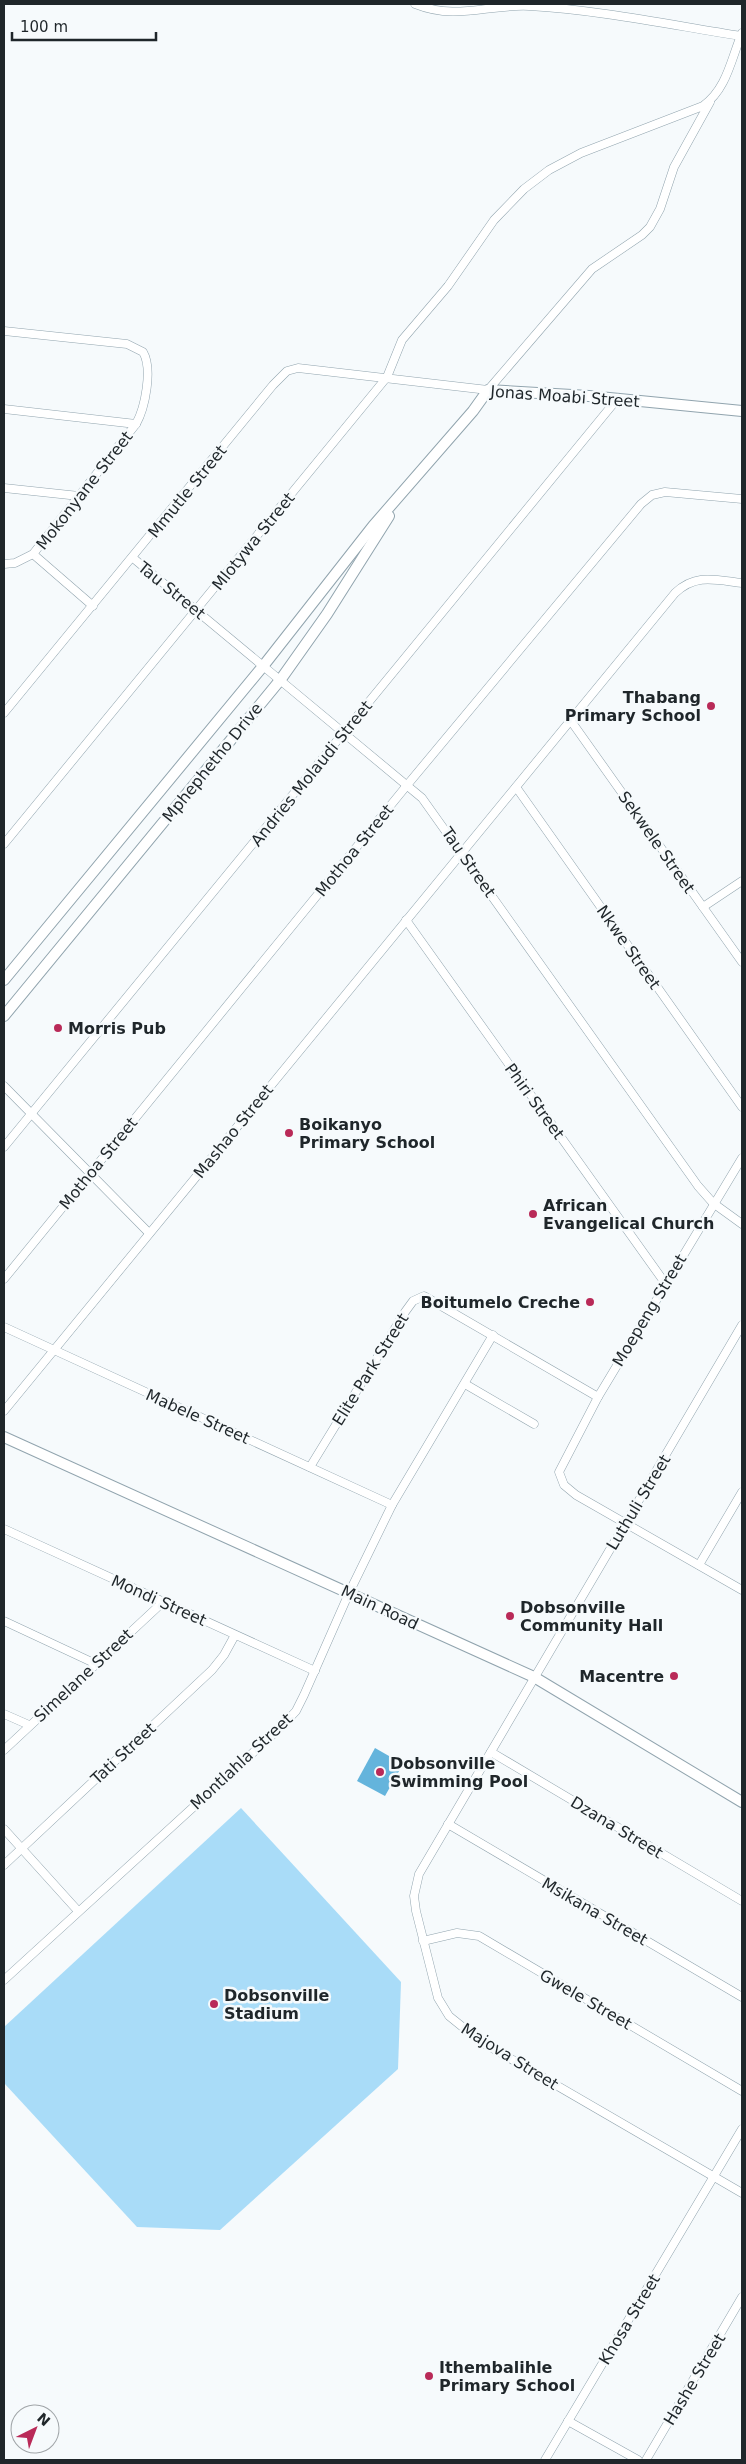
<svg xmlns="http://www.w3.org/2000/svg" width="746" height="2464" font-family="'DejaVu Sans',sans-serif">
<rect width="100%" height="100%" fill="#f6fafc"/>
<!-- pitch -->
<path fill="#a9dcf8" d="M241,1808L401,1982L398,2069L220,2230L137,2227L4,2083V2027Z"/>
<!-- water -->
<path fill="#64b4dc" d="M375,1748L403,1764L385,1796L357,1781Z"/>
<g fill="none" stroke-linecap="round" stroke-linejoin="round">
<!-- street casing -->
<g stroke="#91a4ae" stroke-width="9">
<g id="street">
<path d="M415,4C458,21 486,4 529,6C600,10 671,25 741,36"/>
<path d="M4,331L127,344L143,352C153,369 145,408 136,424L33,554L15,563L4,564"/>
<path d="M4,409L136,424"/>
<path d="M4,488L79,496"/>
<path d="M33,554L93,606"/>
<path d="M133,558L422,798L698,1186L713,1203L742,1224"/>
<path d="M4,713L273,385L287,371L298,368L488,390L592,269L642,235L650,227L660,209L674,167L710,102"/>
<path d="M571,721L742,962"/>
<path d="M516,787L742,1107"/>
<path d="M4,844L387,377L402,340L448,286L494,220L524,189L549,170L581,153L703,106C727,89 731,59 742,33"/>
<path d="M703,907L742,881"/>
<path d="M406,920L665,1283"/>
<path d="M4,1086L149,1233"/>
<path d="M4,1147L618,398"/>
<path d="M742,1158L598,1397L559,1472L564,1485L576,1495L742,1590"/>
<path d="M4,1279L408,784L641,504L652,495L665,492L742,499"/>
<path d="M742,1325L419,1874L414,1896L416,1911L438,1998L449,2016L480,2041L742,2193"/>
<path d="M4,1327L392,1505"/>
<path d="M465,1384L534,1424"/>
<path d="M4,1411L675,593C696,573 716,580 742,583"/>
<path d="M310,1467L405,1312L413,1301L424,1296L598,1397"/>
<path d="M4,1529L315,1671"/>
<path d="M699,1565L742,1492"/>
<path d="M4,1621L96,1664"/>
<path d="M4,1714L29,1725"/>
<path d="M4,1750L163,1602"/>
<path d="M491,1752L742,1901"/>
<path d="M448,1824L742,1997"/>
<path d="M4,1829L78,1911"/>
<path d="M4,1865L212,1670L224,1655L235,1635"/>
<path d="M423,1941L457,1933L479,1936L742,2091"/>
<path d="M4,1980L280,1728L296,1711L304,1695L349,1593L392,1505L493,1335"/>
<path d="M568,2421L638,2460"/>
<path d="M545,2460L742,2129"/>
<path d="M646,2460L742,2297"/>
</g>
</g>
<!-- secondary casing -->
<g stroke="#91a4ae" stroke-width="12">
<g id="secondary">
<path d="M4,980L264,665L373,526L473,411L488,390L589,396L742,411"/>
<path d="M4,1016L281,679L327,614L389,516"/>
<path d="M4,1437L534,1677L742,1802"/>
</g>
</g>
<!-- street -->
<use href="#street" stroke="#fff" stroke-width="8"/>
<!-- secondary -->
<use href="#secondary" stroke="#fff" stroke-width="10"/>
</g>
<!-- markers -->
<g fill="#b92a58" stroke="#f6fafc" stroke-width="2">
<circle cx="711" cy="706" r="5"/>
<circle cx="58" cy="1028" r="5"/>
<circle cx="289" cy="1133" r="5"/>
<circle cx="533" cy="1214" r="5"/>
<circle cx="590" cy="1302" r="5"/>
<circle cx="510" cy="1616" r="5"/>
<circle cx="674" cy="1676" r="5"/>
<circle cx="380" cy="1772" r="5"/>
<circle cx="214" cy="2004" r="5"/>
<circle cx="429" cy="2376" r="5"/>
</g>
<g text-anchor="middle" stroke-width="5" stroke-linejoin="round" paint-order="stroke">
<!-- street labels -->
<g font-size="16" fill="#1f262a" stroke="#f6fafc">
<text transform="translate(565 396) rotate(4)" y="6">Jonas Moabi Street</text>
<text transform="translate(84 490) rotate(-52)" y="6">Mokonyane Street</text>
<text transform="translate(187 491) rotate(-51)" y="6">Mmutle Street</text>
<text transform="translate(253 541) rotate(-51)" y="6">Mlotywa Street</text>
<text transform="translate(172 590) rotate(39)" y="6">Tau Street</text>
<text transform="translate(212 762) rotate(-51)" y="6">Mphephetho Drive</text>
<text transform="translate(311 773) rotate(-51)" y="6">Andries Molaudi Street</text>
<text transform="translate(657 842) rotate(55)" y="6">Sekwele Street</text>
<text transform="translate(354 850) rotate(-51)" y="6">Mothoa Street</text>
<text transform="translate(469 862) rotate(55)" y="6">Tau Street</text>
<text transform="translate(629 947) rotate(55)" y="6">Nkwe Street</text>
<text transform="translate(535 1101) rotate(54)" y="6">Phiri Street</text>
<text transform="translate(233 1131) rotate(-51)" y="6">Mashao Street</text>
<text transform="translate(98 1163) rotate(-51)" y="6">Mothoa Street</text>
<text transform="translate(649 1310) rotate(-59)" y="6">Moepeng Street</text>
<text transform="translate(370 1369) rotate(-58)" y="6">Elite Park Street</text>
<text transform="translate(198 1416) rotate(24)" y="6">Mabele Street</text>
<text transform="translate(638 1502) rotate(-59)" y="6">Luthuli Street</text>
<text transform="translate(159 1600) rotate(24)" y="6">Mondi Street</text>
<text transform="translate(380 1607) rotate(25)" y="6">Main Road</text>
<text transform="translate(83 1675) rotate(-43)" y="6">Simelane Street</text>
<text transform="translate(123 1753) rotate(-43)" y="6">Tati Street</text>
<text transform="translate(241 1761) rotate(-43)" y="6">Montlahla Street</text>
<text transform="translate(617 1827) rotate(31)" y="6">Dzana Street</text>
<text transform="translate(595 1911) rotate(30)" y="6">Msikana Street</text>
<text transform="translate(586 1999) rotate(30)" y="6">Gwele Street</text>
<text transform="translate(510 2056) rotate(32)" y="6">Majova Street</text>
<text transform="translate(629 2319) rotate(-59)" y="6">Khosa Street</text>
<text transform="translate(694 2379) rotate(-59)" y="6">Hashe Street</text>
</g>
<!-- poi labels -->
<g font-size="16" font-weight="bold" fill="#1f262a" stroke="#f6fafc" text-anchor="start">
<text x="701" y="703" text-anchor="end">Thabang<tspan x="701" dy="18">Primary School</tspan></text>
<text x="68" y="1034">Morris Pub</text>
<text x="299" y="1130">Boikanyo<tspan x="299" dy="18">Primary School</tspan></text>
<text x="543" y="1211">African<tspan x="543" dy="18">Evangelical Church</tspan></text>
<text x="580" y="1308" text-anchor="end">Boitumelo Creche</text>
<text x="520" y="1613">Dobsonville<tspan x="520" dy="18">Community Hall</tspan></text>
<text x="664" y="1682" text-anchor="end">Macentre</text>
<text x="390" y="1769">Dobsonville<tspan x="390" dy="18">Swimming Pool</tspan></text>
<text x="224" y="2001">Dobsonville<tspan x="224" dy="18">Stadium</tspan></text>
<text x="439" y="2373">Ithembalihle<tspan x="439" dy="18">Primary School</tspan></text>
</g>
</g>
<!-- border -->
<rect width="746" height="2464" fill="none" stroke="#1f262a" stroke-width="10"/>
<!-- north arrow -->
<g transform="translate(35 2429) rotate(42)"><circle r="24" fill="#f6fafc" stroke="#a0a5a8"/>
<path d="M0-4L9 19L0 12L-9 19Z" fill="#b92a58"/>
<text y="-8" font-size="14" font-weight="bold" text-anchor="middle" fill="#1f262a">N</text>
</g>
<!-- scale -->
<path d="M12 32v8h144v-8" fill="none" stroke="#1f262a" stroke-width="2.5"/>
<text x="20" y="32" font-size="15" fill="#1f262a" stroke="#f6fafc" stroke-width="4" paint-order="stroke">100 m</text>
</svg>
